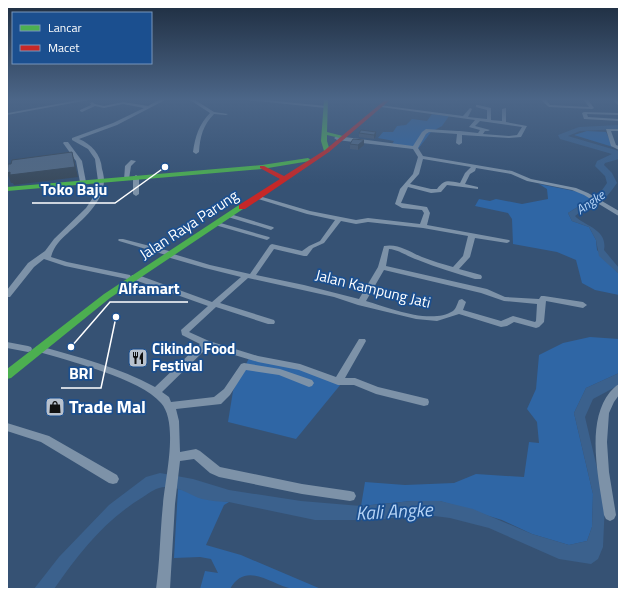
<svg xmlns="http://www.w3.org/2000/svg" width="626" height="596" font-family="'Titillium Web',sans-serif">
<rect width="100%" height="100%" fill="#365274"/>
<!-- green -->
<g fill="#2f66a5">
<path d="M432,114L449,116L442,126L431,132L418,149L391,146L394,141L378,138L383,132H393L397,126L406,125L412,119L427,121Z"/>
<path d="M587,131L606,132L613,147L574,135Z"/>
<path d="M539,184L579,192L592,198L568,213L572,221L589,227L596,240L597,250L619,274V295L595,290L582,283L576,260L557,252L513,244L512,219L508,213L475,206L479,199L490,201L496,199L522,204L548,199L547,189Z"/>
<path d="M590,337L619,339V373L586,388L574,413L593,494L592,527L587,541L569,545L532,534L502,520L440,501H412L361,506L365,482L405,485L454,483L476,474L524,477L529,442L539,443L537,422L527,409L536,389L539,355L563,343Z"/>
<path d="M249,358L290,365L341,384L296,439L228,422L233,391Z"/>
<path d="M178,489L184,490L201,498L229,502L224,505L206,545L241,555L321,589C312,589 302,590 293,589C271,585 246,560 230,589H200L205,571L218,573L211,559L200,557L174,558Z"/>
</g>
<!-- water -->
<g fill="#3b618d">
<path d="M607,189L610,190L607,196L589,205L575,216C584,226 608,229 604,250L619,268V274L599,256L596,240L589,227L572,221L568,213Z"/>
<path d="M619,373V385L593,399L585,417L605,502L603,547L598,559L591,564L559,559L489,528L450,518L419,514L378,520H315L229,502C220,502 211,501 202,499C189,495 179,486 165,487C157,487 149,493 143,497C105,520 79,553 54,589H34L59,557L109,505L146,477L160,473L193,479L229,490L301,501L361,506L412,501H440L473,509L532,534L569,545L587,541L592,527L593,494L574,413L586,388Z"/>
</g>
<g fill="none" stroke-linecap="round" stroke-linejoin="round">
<!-- river -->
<path fill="#3b618d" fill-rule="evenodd" d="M619,125V129L580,131L568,136L619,151V159L605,163L604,165L612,173L617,183C611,191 604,204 591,201L590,199L600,193L607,183L605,176L595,166L597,161L612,154L560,139L558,135L579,127Z"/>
<!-- street -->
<g fill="#7d92a8" fill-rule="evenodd">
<path d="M79,100H89L7,115L8,113Z"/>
<path d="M159,100H165L117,125L79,139C91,144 101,154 102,169C103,172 104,177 104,181C103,203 83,219 68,233C60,240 54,246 51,257L67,262L130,275L131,277L130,279H127L65,266L44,259L34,267L10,297H7V290L28,263L45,251L54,239L86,208L94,196L98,181L95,159L88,149L72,140V138L113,123L144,108L123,104L104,108L95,106L82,112L80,111V110L91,105L90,103L92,102L95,104L104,106L123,102L148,106Z"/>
<path d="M190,100H195L214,112L228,114L226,115L214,114C203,125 200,137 199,152L196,154L193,152C195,137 199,124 210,113Z"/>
<path d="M247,100H265L326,106L328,107L326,108Z"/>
<path d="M541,100H546L550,105L589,107L584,100H588L594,108L592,109L549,107Z"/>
<path d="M613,100H617L619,102V106Z"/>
<path d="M379,105L463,116L470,108L472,109L468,117L487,119V110L476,107V105H478L491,108V120L502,121V109L506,108V122L527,126L521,137L509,138L462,135V143L459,145L456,143L457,134L429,132L426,134L418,148L423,156L512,171L531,179L576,188L588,193L619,211V216L617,215L584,195L572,190L527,181L511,174L476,168L475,171L470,174L465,184L478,187V189L447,185L441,192L431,193L408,187L401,203L427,207L430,213L427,225L509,240L510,241L509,242L507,243L475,238L470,257L459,269L481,275L482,277L481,279H475C456,273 437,268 418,260C408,257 400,250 389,249L386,266L487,289L505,297L539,299L541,296H544L583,302L587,305L583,308L546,301L544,322L539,327L536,328L514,322L507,326L501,327L459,314L437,321L416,319L358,305L334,297L248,278L220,303L274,320L275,322L274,324H268L216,307L189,332L209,341L258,356L300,364L336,377L359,339H365L366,341L345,378H355L378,387L424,398L428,399L429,402L428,405L424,406L376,394L354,385H338L299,370L258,362L208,347L162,392L169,397L171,402L214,397L224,389L241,364L244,363L280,369L312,380L314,383L312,386L309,387L279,375L246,370L230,395L221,404L176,409L179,421L180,452L196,449L200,451L220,467L302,484L350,491L354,492L356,496L354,500L350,501L302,494L219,477L210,473L194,459L180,461L175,504L170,589H156C160,561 160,532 163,504C165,479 179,423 161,403C140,378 68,361 36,351L35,349L36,347L39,346C78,357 119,367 155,387L200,344L182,335L181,330L208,306L132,279L131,277L132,275H138L212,302L241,277L205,268L167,257L166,255L119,241L118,240L119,239H123L169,251L170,253L210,265L250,274L270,245L272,244L302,251L309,246L320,241L335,220L307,214L255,198V196H259L310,211L356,220L368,218L420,224L424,213L422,210L402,208L395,204L400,189L413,174L418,157L413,149L337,140L334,138L337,136L413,146L422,132L426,129L458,131H460L478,133L480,130L469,127L475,120L381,107H379ZM480,121L522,127L517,135L509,136L483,134L485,131H488L490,130L475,126ZM423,159L471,167L465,173L460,183C448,181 445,179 437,189H431L410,184L419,174ZM341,221L356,224L368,222L423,228L468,236L463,256L453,267C443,264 432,261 422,257C410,252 398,243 384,246L378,267L359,299L304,285L256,275L274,249L304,256H307L313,248L324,243ZM384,270L481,293L504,301L537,304L536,321L535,322L513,316L501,321L463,310L466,302L462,299L459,300C457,304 456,309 453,311C431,325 389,308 366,301Z"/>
<path d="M584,112L619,113V115L587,114L588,117L619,119V121L584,119L582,113Z"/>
<path d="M606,129H619V131H611L616,145L619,146V150L611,146Z"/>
<path d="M64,142H68L82,161L86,182L85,183L80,182L76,161L63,143Z"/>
<path d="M131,160L136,161L131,166L129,179L124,180L125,166Z"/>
<path d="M136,175L139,177V194L136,196L133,194V177Z"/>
<path d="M230,214L273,227L274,228L271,230L228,217V215Z"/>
<path d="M217,222L269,237L270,238L267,240L215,225L214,224Z"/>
<path d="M7,342L28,346L31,347L32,349L31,351L28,352L7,348Z"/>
<path d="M619,384V395L614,402L609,413L607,442L609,472L616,515L614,519L610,521L606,519L604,515C599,479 585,423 610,392C613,389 615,386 619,384Z"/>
<path d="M7,423L49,436L117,475L119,479L117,483L113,484L109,483L41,442L7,431Z"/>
</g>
<!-- fast -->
<g fill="#4caf50" fill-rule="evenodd">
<path d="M324,100H328L327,132L347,137L344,139L327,135V141L330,151L327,153L324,151L321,141Z"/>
<path d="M308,158L311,160L310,161L262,169L7,191V187L262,165Z"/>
<path d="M239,205H242L246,207L110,298L11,378L7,379V369L104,294Z"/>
</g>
<!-- jam -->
<path fill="#c62828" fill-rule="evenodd" d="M385,100H390L329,152L245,209H239V205L280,179L260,168V166H264L284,176L325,150Z"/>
</g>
<!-- wall -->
<g fill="#475a72">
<path d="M445,100H458L457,101Z"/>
<path d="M376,132V136L374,139L359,137V133Z"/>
<path d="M364,140V145L358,150L350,149V144Z"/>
</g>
<!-- shaded-wall -->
<g fill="#394a5c">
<path d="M376,132V136L374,139V135Z"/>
<path d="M364,140V145L358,150V145Z"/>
<path d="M72,152L78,177L14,185L13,183H11L7,173L10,172Z"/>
</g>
<!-- building -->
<g fill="#526984" stroke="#394a5c">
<path d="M361,130L376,132L374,135L359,133Z"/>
<path d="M353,139L364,140L358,145L350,144Z"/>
<path d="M72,152L75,167L10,175V172L7,173L8,164H11L12,160Z"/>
</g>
<!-- sky -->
<linearGradient id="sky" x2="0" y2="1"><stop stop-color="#1e2d40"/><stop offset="0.54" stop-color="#4c6688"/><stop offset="1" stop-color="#4c6688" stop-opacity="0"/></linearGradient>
<rect width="626" height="184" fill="url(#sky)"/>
<!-- icons -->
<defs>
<g id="restaurant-square" transform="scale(1)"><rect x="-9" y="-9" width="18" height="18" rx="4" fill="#b9c2ce" stroke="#1b4f8f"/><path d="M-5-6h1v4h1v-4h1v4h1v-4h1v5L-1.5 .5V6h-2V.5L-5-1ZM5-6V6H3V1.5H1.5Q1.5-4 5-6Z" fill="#111"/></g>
<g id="shop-square" transform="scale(1)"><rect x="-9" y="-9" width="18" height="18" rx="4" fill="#b9c2ce" stroke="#1b4f8f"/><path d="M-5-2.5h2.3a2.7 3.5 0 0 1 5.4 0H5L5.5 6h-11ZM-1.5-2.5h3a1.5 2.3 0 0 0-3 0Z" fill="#111"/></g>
</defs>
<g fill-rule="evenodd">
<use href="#restaurant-square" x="138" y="358"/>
<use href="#shop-square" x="55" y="407"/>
</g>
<g text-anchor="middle" stroke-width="3.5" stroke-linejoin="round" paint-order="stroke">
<!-- far-water labels -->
<g font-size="13" font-style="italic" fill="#b5d3f5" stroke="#1b4f8f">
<text transform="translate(590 202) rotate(-35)" y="5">Angke</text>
</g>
<!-- street labels -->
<g font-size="15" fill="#fff" stroke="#1b4f8f">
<text transform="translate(189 225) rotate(-33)" y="5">Jalan Raya Parung</text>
<text transform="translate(373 289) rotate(14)" y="5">Jalan Kampung Jati</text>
</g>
<!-- poi labels -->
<g font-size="15" font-weight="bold" fill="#fff" stroke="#1b4f8f" text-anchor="start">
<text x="152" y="354">Cikindo Food<tspan x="152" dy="17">Festival</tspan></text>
</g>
<!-- near-poi labels -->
<g font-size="18" font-weight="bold" fill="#fff" stroke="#1b4f8f" text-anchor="start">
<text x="69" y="413">Trade Mal</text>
</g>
<!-- near-water labels -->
<g font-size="19" font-style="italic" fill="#b5d3f5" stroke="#1b4f8f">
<text transform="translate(394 511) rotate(-3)" y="7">Kali Angke</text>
</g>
</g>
<!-- callouts -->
<path fill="none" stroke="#fff" stroke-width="1.5" d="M165 167L115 203H32M71 347L110 302H188M116 317L101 388H61"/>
<g fill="#fff" stroke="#1b4f8f" stroke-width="1.5">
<circle cx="165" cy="167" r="4"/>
<circle cx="71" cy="347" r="4"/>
<circle cx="116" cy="317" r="4"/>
</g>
<g font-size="16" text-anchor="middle" font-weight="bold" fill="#fff" stroke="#1b4f8f" stroke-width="3.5" stroke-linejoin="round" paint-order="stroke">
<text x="74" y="195">Toko Baju</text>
<text x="149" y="294">Alfamart</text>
<text x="81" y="379">BRI</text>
</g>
<!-- border -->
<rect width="626" height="596" fill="none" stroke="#ffffff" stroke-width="16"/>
<!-- legend -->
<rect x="12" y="12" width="140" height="52" fill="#1b4f8f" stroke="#7695bc"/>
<rect x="20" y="25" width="20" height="6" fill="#4caf50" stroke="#7695bc"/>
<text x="48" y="32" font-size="12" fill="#ffffff">Lancar</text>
<rect x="20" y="45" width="20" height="6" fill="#c62828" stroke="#7695bc"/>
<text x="48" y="52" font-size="12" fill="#ffffff">Macet</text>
</svg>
